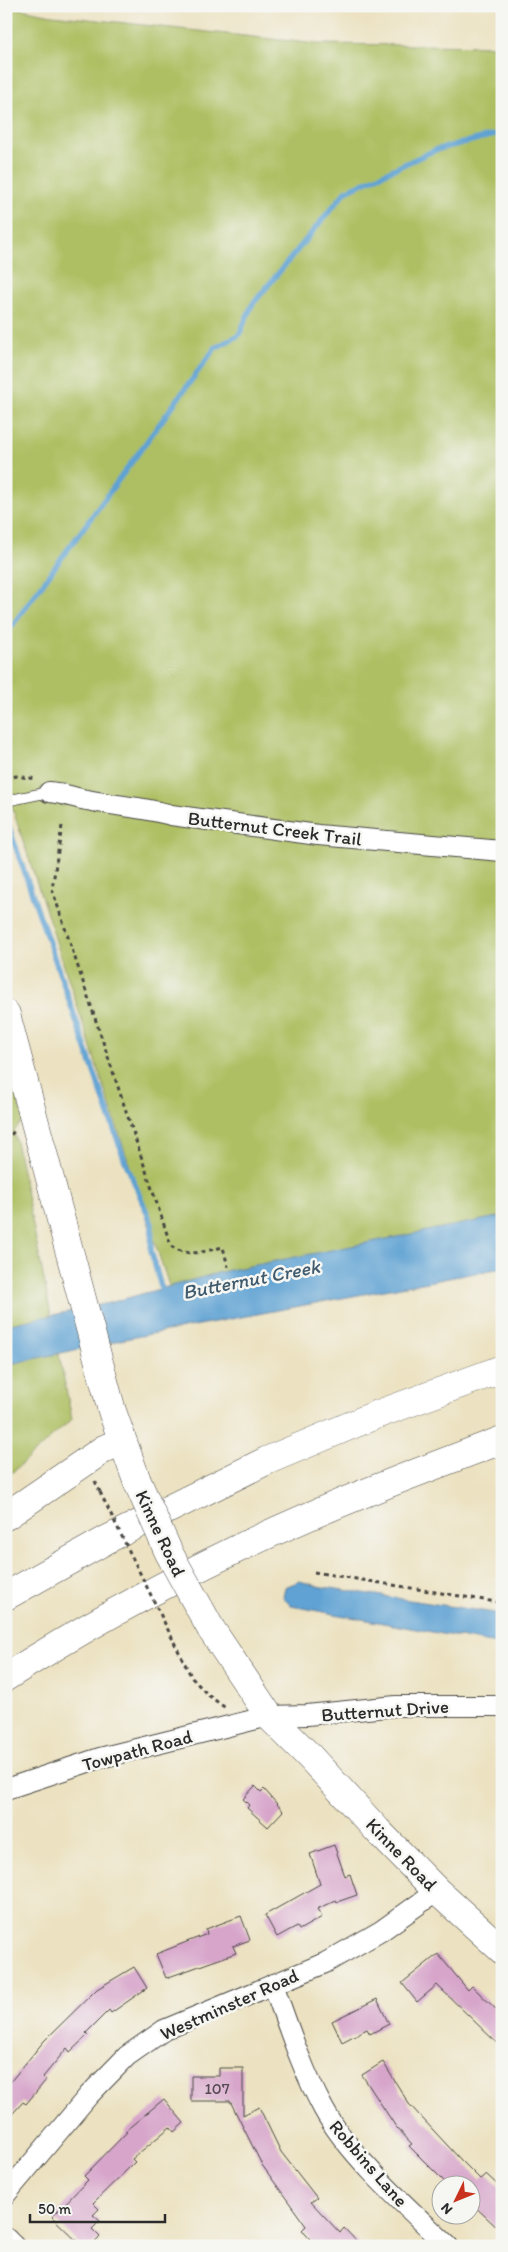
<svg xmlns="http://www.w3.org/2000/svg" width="508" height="2252" font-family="Itim,sans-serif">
<rect width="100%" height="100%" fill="#f6f6f2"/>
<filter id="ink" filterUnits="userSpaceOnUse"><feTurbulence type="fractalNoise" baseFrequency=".02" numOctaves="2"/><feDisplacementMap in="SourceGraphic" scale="10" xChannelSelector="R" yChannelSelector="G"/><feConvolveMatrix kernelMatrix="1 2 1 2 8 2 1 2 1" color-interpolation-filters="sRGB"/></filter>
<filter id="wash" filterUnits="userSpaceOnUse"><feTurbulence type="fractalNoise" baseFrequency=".0096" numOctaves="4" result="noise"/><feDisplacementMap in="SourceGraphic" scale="20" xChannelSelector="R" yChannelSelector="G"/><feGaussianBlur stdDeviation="1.12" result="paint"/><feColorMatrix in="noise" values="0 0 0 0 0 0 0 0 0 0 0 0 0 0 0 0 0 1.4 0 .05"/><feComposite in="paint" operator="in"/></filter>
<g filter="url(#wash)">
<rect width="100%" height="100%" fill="#ece2c1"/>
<!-- green -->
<g fill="#adbf62" stroke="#6c7546">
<path d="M6,6L52,15L318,44L502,46V1248L177,1310L6,789Z"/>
<path d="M6,1063L24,1120L14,1131L72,1419L6,1478Z"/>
</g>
<!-- water -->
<g fill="#5fa2d3" stroke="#45667f">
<path d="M502,1216V1268L130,1338L6,1365V1325L109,1303L225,1271Z"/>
<path d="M300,1581L317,1586L502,1614V1645L291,1606L283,1597L285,1587Z"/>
</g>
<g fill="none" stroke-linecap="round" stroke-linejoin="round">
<!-- stream -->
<g stroke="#5fa2d3" stroke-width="5.5">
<path d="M6,634L215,348L239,335L252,305L346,191L435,150L502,133"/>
<path d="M6,819L125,1161L152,1224L151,1251L163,1294"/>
</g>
</g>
<g id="blocks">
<!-- building -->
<g fill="#d7a5ca">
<path d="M255,1786L261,1792L264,1789L283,1811L268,1827L247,1808L249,1805L243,1799Z"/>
<path d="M334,1845L345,1876L350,1874L357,1895L337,1902L336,1900L317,1909L322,1917L299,1930L297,1926L277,1937L265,1915L320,1884L310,1854Z"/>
<path d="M241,1916L250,1940L233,1946L236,1953L166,1978L156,1954L207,1934L206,1929Z"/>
<path d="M438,1954L468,1990L472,1986L502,2015V2048L437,1985L417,2002L402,1983Z"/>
<path d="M134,1967L147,1988L111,2013L109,2010L86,2033L88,2035L70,2052L67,2048L43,2077L46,2080L26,2104L23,2102L6,2121V2087L44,2041L97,1989Z"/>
<path d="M377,1999L389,2024L370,2034L367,2029L342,2042L332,2021Z"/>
<path d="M383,2062L409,2104L460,2159L480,2179L486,2174L502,2189V2232L470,2202V2184H447L409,2146L412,2144L396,2127L362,2075Z"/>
<path d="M219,2068H243V2115L259,2107L281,2152L317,2198L311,2202L340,2233L344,2228L361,2246H316L302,2230L306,2226L262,2165L230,2101H191V2076H219Z"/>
<path d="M164,2099L184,2123L174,2132L170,2127L132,2159L135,2162L93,2203L99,2209L93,2215L100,2221L92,2229L100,2237L92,2246H82L52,2217L88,2180L84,2176L127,2132L125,2131Z"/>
</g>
</g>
</g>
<g filter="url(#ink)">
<use href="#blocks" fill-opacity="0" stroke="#484642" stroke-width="1"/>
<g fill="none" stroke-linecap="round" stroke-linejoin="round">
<!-- lane casing -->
<g stroke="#484642" stroke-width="12">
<path id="lane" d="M6,801L49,792"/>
</g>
<!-- street casing -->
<g stroke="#484642" stroke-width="22">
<g id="street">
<path d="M49,792C63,793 74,798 87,800C115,806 143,807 171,815L318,835L502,851"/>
<path d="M6,1789L100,1758L269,1716L307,1715L396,1706H502"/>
<path d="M273,1984C288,2026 302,2069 323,2108C349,2156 408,2208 448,2246"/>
<path d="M6,2194L89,2095L127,2056L164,2030L325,1963L381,1931L437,1891"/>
<path d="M6,2238L14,2246"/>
</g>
</g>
<!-- secondary casing -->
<g stroke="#484642" stroke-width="29">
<g id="secondary">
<path d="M6,1014L112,1411L137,1481"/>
<path d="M6,1516L104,1449L122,1441"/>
<path d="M211,1629L269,1716L310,1757L378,1831L437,1891L502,1950"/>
</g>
</g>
<!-- highway casing -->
<g stroke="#484642" stroke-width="29">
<g id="highway">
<path d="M6,1596L108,1539L266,1461L373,1416L502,1369"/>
<path d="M6,1677C78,1631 158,1587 235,1550C322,1508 412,1474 502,1440"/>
</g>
</g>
<!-- path -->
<g stroke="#484642" stroke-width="3" stroke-dasharray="4 4" stroke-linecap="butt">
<path d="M6,779L16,776L36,779"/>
<path d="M62,826L52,889L171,1246C187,1258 205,1251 223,1247L228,1267"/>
<path d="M6,1141L14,1131"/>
<path d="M95,1481L100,1492"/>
<path d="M314,1572L502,1603"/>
<path d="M174,1642L192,1678L208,1695L227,1709"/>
</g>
<!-- lane -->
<use href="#lane" stroke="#fff" stroke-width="10"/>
<!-- street -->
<use href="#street" stroke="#fff" stroke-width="20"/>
<!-- secondary -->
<use href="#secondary" stroke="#fff" stroke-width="28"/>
<!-- highway -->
<use href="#highway" stroke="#fff" stroke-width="28"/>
<!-- secondary-bridge casing -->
<g stroke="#484642" stroke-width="29" stroke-linecap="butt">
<path id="secondary-bridge" d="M137,1481L169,1553L211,1629"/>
</g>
<!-- path-bridge -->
<path stroke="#484642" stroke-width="3" stroke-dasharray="4 4" stroke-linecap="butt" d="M100,1492L174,1642"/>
<!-- secondary-bridge -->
<use href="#secondary-bridge" stroke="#fff" stroke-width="28"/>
</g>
</g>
<g text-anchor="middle" stroke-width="5" stroke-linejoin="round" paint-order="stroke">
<!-- number labels -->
<g font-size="16" fill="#564a53">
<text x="217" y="2094">107</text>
</g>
<!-- street labels -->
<g font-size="19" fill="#2b2b2b" stroke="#f6f6f2">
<text transform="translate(275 828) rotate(7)" y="7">Butternut Creek Trail</text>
<text transform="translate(161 1533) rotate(65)" y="7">Kinne Road</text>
<text transform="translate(385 1710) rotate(-4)" y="7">Butternut Drive</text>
<text transform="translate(137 1750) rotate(-15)" y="7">Towpath Road</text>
<text transform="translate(402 1854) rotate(46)" y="7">Kinne Road</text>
<text transform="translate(229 2004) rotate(-24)" y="7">Westminster Road</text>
<text transform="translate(369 2163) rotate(49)" y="7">Robbins Lane</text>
</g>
<!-- water labels -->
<g font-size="20" font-style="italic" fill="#405b6e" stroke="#f6f6f2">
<text transform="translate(251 1279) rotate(-11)" y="7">Butternut Creek</text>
</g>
</g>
<!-- margin -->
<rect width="508" height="2252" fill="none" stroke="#f6f6f2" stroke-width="25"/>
<!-- north arrow -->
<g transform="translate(456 2200) rotate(227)"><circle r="24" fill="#f6f6f2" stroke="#a5a5a2"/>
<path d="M0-4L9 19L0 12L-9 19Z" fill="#c8321e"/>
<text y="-8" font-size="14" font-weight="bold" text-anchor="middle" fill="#2b2b2b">N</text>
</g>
<!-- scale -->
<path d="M30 2214v8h135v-8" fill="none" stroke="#2b2b2b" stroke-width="2.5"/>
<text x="38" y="2214" font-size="15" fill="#2b2b2b" stroke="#f6f6f2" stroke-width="4" paint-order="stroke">50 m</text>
</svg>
